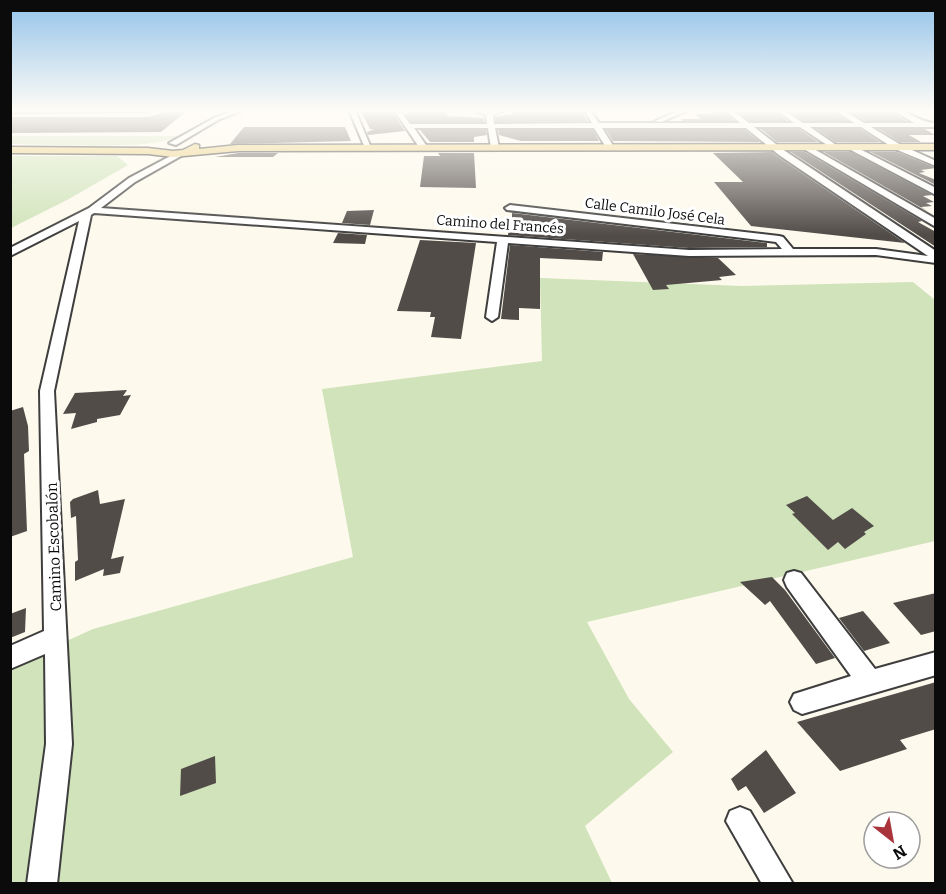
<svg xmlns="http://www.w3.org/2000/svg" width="946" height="894" font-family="Bitter,serif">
<rect width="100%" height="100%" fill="#fdf9ec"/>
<!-- green -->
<g fill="#d0e3ba">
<path d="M11,136H178C152,151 46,144 11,144Z"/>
<path d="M11,156H117L128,165L67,200L11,228Z"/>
<path d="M540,278L742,286L913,282L935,300V541L587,622L629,699L673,752L585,826L612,883H11L10,667L93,629L353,557L322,389L542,361Z"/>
</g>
<!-- building -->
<g fill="#524c49">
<path d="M176,110H188L161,132L10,133L12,119H147Z"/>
<path d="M360,110H391L405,131L368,135L367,132L374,129H370Z"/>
<path d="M709,110H723L734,121H683L681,119H700L695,114H714Z"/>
<path d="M736,110H775L787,121H750Z"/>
<path d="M788,110H833L847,121H804Z"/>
<path d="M847,110H889L906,121H865Z"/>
<path d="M512,111H582L587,121L496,122L495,117L512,114Z"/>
<path d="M410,112H447V116L484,118V122H411L405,114Z"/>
<path d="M244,127H345L351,141L230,144Z"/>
<path d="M761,129H799L818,142H777Z"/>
<path d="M817,129H860L880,142H835Z"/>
<path d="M879,129H925L935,135H909L921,142H900Z"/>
<path d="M420,130H486L487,135L474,137V142H430Z"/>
<path d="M498,130H593L599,141H521L499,135Z"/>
<path d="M606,130H745L760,142L613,141Z"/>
<path d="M772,152L778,157L905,243L751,226L714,182H743L713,153Z"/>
<path d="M791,152H805L922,221L918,222L936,232V247Z"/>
<path d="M824,152H851L932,195L923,196L934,202L926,203L932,206L921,207L929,212Z"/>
<path d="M871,152H897L936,168L921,170L925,172L919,173L936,180V185Z"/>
<path d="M238,153H278L273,157H215Z"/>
<path d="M438,153H474L476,188L420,187L424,156H440Z"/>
<path d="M374,210L370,225L342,223L347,211Z"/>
<path d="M512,213L767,243V247L689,248L508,235L509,227H512Z"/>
<path d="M338,233L367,235L365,244L333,243Z"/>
<path d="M420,240L476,243L461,339L431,337L435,317H430L431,312L397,311Z"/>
<path d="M510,245L603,252L602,261L540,258V309L519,308V320L501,319Z"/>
<path d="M633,254L718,258L736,275L719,277L722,280L666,285L669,289L653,290Z"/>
<path d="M127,390L123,396L131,395L120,415L97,419V422L71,429L76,413L63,414L75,393Z"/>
<path d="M23,407L28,426L29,451L24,454L27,531L10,537V411Z"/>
<path d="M98,490L100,504L125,499L111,559L124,556L120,573L103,576L104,569L75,581V562L78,560L76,516L71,518L70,502L73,499Z"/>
<path d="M807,496L833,520L852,508L874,526L864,532L866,534L845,549L838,542L828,550L792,514L795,513L786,505Z"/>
<path d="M772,577L785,590L835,658L816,664L770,601L765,605L740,582Z"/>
<path d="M936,593V631L921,635L893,603Z"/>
<path d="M26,608L25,632L10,638V614Z"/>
<path d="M863,611L869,618L890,643L864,651L839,618Z"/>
<path d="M936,682V729L900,740L907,749L840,771L797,722Z"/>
<path d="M766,750L796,793L764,813L746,786L738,791L731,779Z"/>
<path d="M215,756L216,783L180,796L181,769Z"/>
</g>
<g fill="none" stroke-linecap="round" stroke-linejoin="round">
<!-- minor casing -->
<g stroke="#3e3e3e" stroke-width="4">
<g id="minor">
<path d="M161,110H174L147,117H10L13,114L147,113Z"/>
<path d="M235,110H244L218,120L176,145L169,143L214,118Z"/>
<path d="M349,110H355L372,150L365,148Z"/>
<path d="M394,110H400L410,124H487L486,115L473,110L489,112L505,110L493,115L494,124L592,123L584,110H590L599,123H740L725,110H732L749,123H794L777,110H784L803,123H854L835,110H843L864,123H914L893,110C909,110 919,123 936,123V127H871L901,145L936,161V166L895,149L861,127H810L836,145L837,147L833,149L800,127H754L785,151L936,251V263L876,255L689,256L508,243L498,317L492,321L486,317L497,242L94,213L91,215L54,391L72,744L57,884H27L46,744L45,654L10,669V646L44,631L40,391L79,221L10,256V248L89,208L129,178L178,152H181V156L135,182L101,208L689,250L782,249L776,242L507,210L505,208L510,205L779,236L783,237L793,249H876L928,256L779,155L746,128H602L614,147L610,149H607L594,128H495L499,148L495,150L491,148L488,128H414L428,148L424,150H421Z"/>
<path d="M680,110H689L661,122L655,121Z"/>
<path d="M807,145L936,219V227L804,149L803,147Z"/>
<path d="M852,145L936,188V195L849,149L848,147Z"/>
<path d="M794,571L801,573L875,669L936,652V675L802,714L794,710L790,702L794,694L851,676L787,587L784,580L787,573Z"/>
<path d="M740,807L750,811L793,884H762L726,821L730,811Z"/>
</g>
</g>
<!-- major casing -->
<g stroke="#1c1c1c" stroke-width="3">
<path id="major" d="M195,144L199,145V149L238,145L936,144V150L238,151L173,157L148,154L10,153V147L148,148L173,151L183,150Z"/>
</g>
<!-- minor -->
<use href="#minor" fill="#fff" fill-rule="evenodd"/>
<!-- major -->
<use href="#major" fill="#e8c970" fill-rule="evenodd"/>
</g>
<!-- sky -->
<linearGradient id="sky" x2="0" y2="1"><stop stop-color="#94c3ea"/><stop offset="0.47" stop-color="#fefcf6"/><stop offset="1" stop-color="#fefcf6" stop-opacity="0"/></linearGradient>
<rect width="946" height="235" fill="url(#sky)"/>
<g text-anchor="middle" stroke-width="6" stroke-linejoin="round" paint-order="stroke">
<!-- far-street labels -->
<g font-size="14" fill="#0b0b0b" stroke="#fff">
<text transform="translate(655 211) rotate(7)" y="5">Calle Camilo José Cela</text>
<text transform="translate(500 224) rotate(4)" y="5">Camino del Francés</text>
</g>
<!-- street labels -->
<g font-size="15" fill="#0b0b0b" stroke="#fff">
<text transform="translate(54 547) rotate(-92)" y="5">Camino Escobalón</text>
</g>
</g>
<!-- border -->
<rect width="946" height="894" fill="none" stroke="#0b0b0b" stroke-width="24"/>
<!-- north arrow -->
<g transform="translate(892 840) rotate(149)"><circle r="28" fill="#ffffff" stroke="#9d9d9d" stroke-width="1.5"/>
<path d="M0-4.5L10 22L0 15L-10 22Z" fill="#aa343c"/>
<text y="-9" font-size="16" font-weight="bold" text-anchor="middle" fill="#0b0b0b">N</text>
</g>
</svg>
